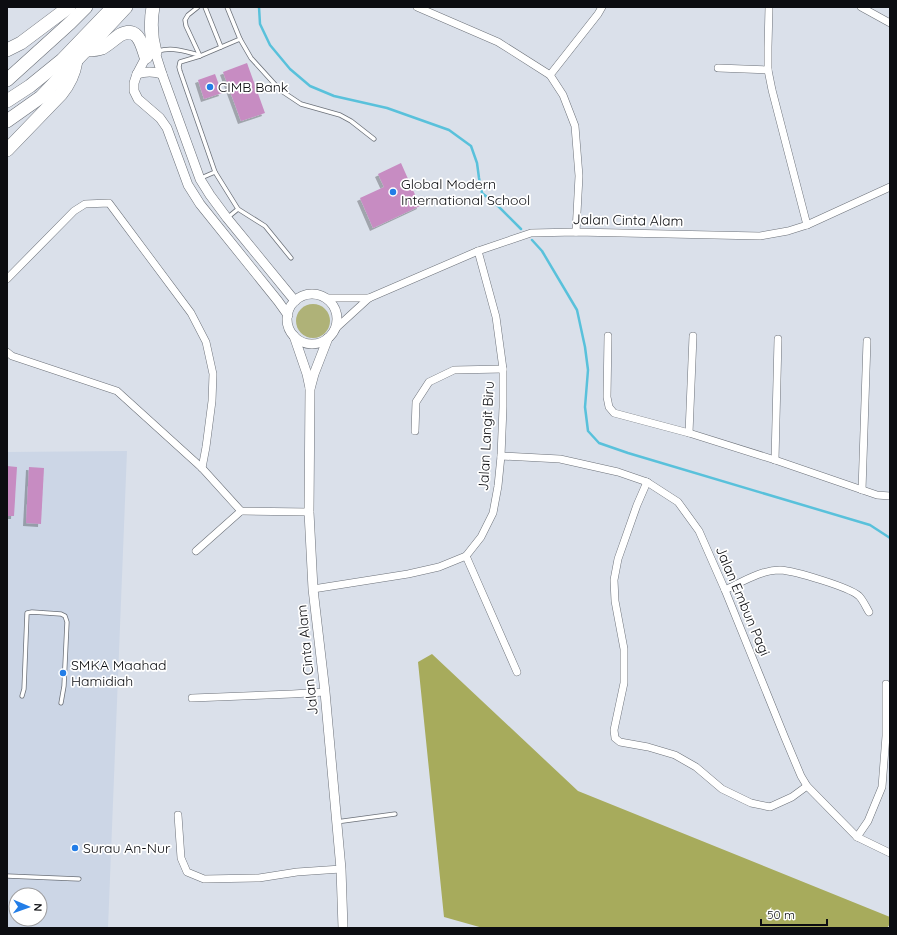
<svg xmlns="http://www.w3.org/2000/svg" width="897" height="935" font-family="Quicksand,sans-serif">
<defs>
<filter id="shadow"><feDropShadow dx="-3" dy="3" stdDeviation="0" flood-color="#0004"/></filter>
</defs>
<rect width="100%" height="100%" fill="#dae0ea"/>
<!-- built -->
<path fill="#ccd6e6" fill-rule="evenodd" d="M127,451L108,928H7V452ZM16,895H40V919H16Z"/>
<!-- green -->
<circle fill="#afb278" cx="313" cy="321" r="17"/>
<!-- forest -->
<path fill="#a7ab5c" d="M432,654L578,791L890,917V924L887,928H483L444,917L418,662Z"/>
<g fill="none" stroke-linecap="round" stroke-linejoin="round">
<!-- stream -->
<g stroke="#59c1db" stroke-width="2.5">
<path d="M259,7L260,24L270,45L290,69L310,86L334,96L387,108L449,130L471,146L477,163L479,178L482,193L497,205L521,229"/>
<path d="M532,240L542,251L577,310L585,347L588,370L585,407L588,431L599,443L628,453L870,525L890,538"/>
</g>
</g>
<!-- building -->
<g fill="#c78cc2" filter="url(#shadow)">
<path d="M247,63L265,113L241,121L223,72Z"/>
<path d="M215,74L222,93L204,99L198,80Z"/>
<path d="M401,163L420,206L373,228L360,198L384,187L378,174Z"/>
<path d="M7,466L17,467L14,516H7Z"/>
<path d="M29,467L44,468L41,524L26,523Z"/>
</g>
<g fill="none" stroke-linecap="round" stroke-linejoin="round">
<!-- service casing -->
<g stroke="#6c7179" stroke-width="5">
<g id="service">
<path d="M198,7L188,15L185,20L186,26L200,56"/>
<path d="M205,7L221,47"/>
<path d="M227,7L240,39"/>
<path d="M158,51C172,47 185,51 199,55"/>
<path d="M201,178L215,172"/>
<path d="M238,209L265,226L291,258"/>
<path d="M227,218L238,209L215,172L180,71L179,67L180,62L200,56L240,39L251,58L280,90L301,104L340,115L351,121L374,139"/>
<path d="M22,696L24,689L27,613L32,612L61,614L65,616L67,622L64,686L61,703"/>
<path d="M336,822L395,814"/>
<path d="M7,876L79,879"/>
</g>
</g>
<!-- minor casing -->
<g stroke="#6c7179" stroke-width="8">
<g id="minor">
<path d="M417,7L498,42L550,75L563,95L575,126L579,176L576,232"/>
<path d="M769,7L768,47V70L772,90L807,225"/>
<path d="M861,7L890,23"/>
<path d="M718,68L768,70"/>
<path d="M550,75L598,14L602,7"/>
<path d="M7,279L74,211L85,204L109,203L191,313L206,342L213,374L212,401L206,447L202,468"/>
<path d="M325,298H369"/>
<path d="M334,330L369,298L478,251L531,233L576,232L760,236L788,231L807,225L890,187"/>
<path d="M608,336L607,397L609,407L614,413L689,433L775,460L877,495L890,496"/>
<path d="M7,352L12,356L117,391L202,468L241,511L309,512"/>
<path d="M415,431L416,402L429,382L454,370L503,369"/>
<path d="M689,433L693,336"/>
<path d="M501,456L560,459L618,472L647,482L678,502L699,531L725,590L785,738L801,776L807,786L857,837L890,853"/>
<path d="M775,460L778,339"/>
<path d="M647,482L637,505L618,559L614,580L615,601L624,649V683L614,730L615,738L620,742L648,747L675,755L696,767L722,789L751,803L770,807L792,797L807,786"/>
<path d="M862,490L867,341"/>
<path d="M196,551L241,511"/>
<path d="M466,556L517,672"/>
<path d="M313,589L408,574L439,567L466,556L481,537L493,513L498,486L501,456L503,407V369L496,317L478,251"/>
<path d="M725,590C742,582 761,570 780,570C795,571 849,587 859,596C863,600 866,607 869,612"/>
<path d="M192,698L292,694L325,692"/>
<path d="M178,815L181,858L187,872L204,879L259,878L297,872L341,869"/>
<path d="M857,837L868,821L882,787L886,736V684"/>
</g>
</g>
<!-- tertiary casing -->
<g stroke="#6c7179" stroke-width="10">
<g id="tertiary">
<path d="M137,74C146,71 153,71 162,74"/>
<circle cx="312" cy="319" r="25"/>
<path d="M288,315L278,301L200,204L188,185L167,128L160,118L138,99L134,91V83L137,74L146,57L155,52L162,74L200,179L210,195L227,218L295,301"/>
<path d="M294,336L307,374L310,388"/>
<path d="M328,338L314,374L310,389L309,512L313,589L325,692L341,869L343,928"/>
</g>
</g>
<!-- motorway casing -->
<g stroke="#6c7179" stroke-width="14">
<g id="motorway">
<path d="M153,7C150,23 151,37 155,52"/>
<path d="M7,50L21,43L69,7"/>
<path d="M86,50C92,50 97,50 102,48C109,44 114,39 120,35C138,25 142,45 146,57"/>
<path d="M7,80L70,23L86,7"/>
<path d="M7,101L30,86L62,60L113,7"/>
<path d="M7,121L41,97L86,50L126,7"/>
<path d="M7,150L61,94C69,84 74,74 76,61"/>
</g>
</g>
<!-- service -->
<use href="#service" stroke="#fff" stroke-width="3.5"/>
<!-- minor -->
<use href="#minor" stroke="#fff" stroke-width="7"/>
<!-- tertiary -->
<use href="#tertiary" stroke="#fff" stroke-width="9"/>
<!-- motorway -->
<use href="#motorway" stroke="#fff" stroke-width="13"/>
</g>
<!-- markers -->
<g fill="#227de7" stroke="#fff" stroke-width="1.5">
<circle cx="210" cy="87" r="4"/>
<circle cx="393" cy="192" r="4"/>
<circle cx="63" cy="673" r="4"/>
<circle cx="75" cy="848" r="4"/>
</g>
<g text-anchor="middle" stroke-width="3.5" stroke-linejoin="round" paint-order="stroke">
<!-- poi labels -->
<g font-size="14" fill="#0c0d11" stroke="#fff" text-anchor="start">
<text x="218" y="92">CIMB Bank</text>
<text x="401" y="189">Global Modern<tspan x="401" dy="16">International School</tspan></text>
<text x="71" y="670">SMKA Maahad<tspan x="71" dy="16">Hamidiah</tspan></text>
<text x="83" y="853">Surau An-Nur</text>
</g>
<!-- street labels -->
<g font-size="14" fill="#0c0d11" stroke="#fff">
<text transform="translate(628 220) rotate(1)" y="5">Jalan Cinta Alam</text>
<text transform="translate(486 436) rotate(-87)" y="5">Jalan Langit Biru</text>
<text transform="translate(743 601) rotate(67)" y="5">Jalan Embun Pagi</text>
<text transform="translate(307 660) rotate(-96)" y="5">Jalan Cinta Alam</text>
</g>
</g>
<!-- border -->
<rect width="897" height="935" fill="none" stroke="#0c0d11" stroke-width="16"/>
<!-- north arrow -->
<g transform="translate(28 907) rotate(92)"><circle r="19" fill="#ffffff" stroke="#9e9ea0"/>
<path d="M0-3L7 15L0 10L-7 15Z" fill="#227de7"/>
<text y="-6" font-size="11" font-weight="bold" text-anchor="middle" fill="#0c0d11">N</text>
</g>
<!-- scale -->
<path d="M761 919v6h66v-6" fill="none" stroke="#0c0d11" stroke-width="2"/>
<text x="767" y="919" font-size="12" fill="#0c0d11" stroke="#ffffff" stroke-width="3" paint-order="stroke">50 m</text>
</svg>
